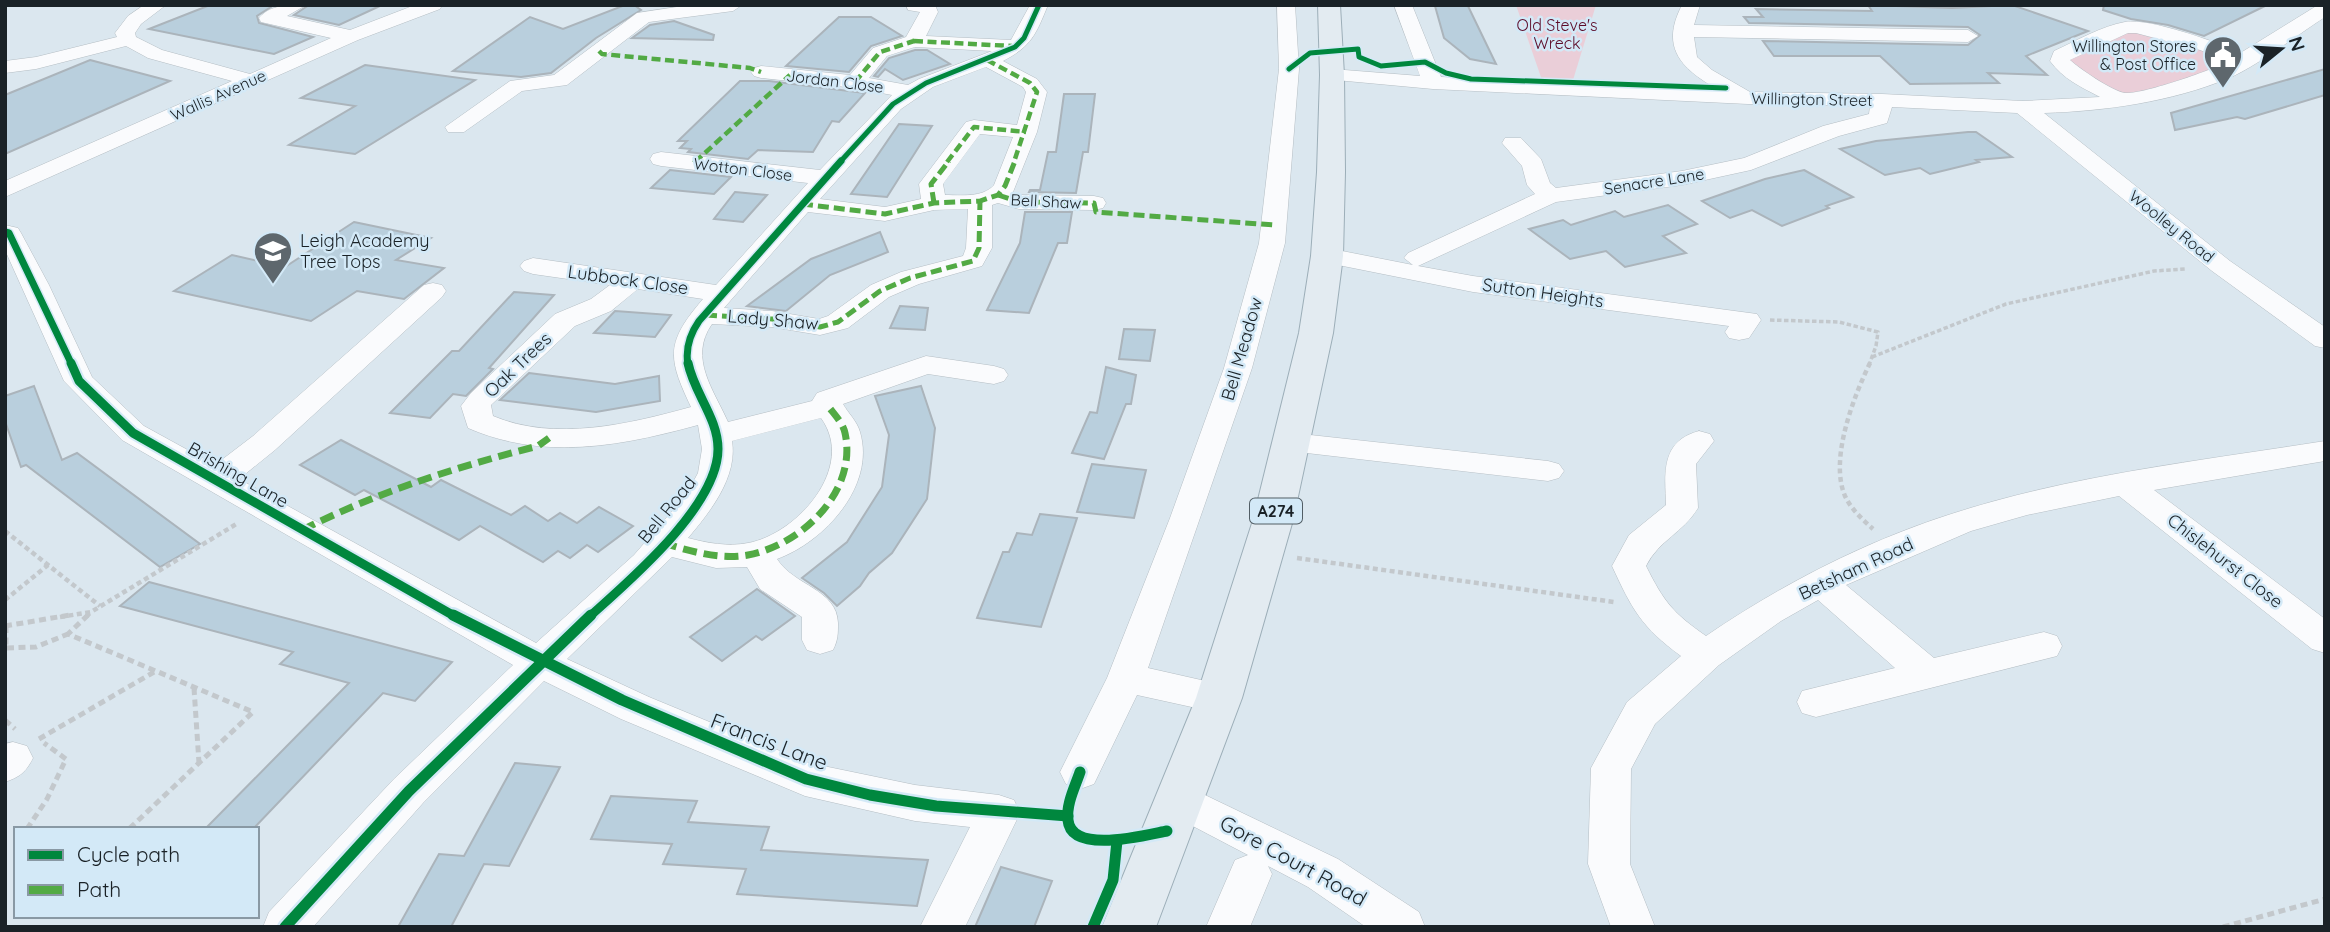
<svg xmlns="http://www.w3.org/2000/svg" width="2330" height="932" font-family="Quicksand,sans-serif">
<rect width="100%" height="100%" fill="#dbe7ef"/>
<!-- green -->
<g fill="#eaced8">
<path d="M1516,5H1596L1573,80L1543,83Z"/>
<path d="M2124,28L2244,60L2123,100L2061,55Z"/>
</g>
<!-- building -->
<g fill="#b9cfdd" stroke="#abb4bb" stroke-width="2">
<path d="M210,5H274L257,16L259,23L313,37L274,54L149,29Z"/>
<path d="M309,5H382L339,25L294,15Z"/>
<path d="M625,5H634L641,10L596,38L551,73L521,77L453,71L530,17L563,29Z"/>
<path d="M1868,5L1952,8L2012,5L2088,31L2026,56L2047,75L1988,73L1999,83L1910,84L1880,56H1774L1763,41L1968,45L1980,35L1968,27L1749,23L1744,17H1763L1756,9L1872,11Z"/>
<path d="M2104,5H2267L2204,36L2168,25L2131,19L2103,10Z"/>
<path d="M1435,6H1468L1496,64L1470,59L1444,38Z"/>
<path d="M839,17H871L902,36L871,46L849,72L786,66Z"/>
<path d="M674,21L714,35L713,40L632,38L650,25Z"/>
<path d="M915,50H927L950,64L903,80L885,69L878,77L874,76L889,58Z"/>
<path d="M90,60L170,81L5,154V95Z"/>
<path d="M365,65L475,80L355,154L289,145L355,106L301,98Z"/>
<path d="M2325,69V95L2245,119L2237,117L2175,130L2171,113Z"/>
<path d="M740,81H769L865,93L839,122L832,121L813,152L758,150L748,159L688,152L691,149L680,148L687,141H678Z"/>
<path d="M1064,94H1095L1088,152H1083L1076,193L1029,192L1030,190H1040L1048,152H1056Z"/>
<path d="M899,124L932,126L887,197L851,194Z"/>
<path d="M1968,132H1976L2012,157L1976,160L1979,162L1930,174L1920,168L1885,175L1840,149L1876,141Z"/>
<path d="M670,170L731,177L714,194L651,188Z"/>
<path d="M1804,170L1853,197L1826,206L1829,208L1782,226L1752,210L1730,218L1702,201L1765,179Z"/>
<path d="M735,192L767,195L743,222L714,219Z"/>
<path d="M1668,205L1697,224L1663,236L1686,253L1625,267L1606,251L1570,259L1529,229L1563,220L1571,225L1615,211L1624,217Z"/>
<path d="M1025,212H1072L1067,243H1058L1029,313L987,310L1020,243Z"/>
<path d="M354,222L431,238L396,260L444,268L404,299L357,291L311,321L174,291L232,255L285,267Z"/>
<path d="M880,232L888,252L830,275L786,311L747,306L811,259Z"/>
<path d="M514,292L554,295L489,368L493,369L466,396L453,394L430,418L390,413L452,351H459Z"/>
<path d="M900,306L928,308L925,330L890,328Z"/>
<path d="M615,311L671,315L655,337L594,333Z"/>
<path d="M1124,329L1155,330L1150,361L1119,359Z"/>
<path d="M1106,367L1136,375L1131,404H1126L1104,459L1072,453L1090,412L1097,413Z"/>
<path d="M529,373L615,384L659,376L660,401L596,412L500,400Z"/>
<path d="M34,386L62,460L77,453L200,544L160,567L26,465L21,467L5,421V396Z"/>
<path d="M921,386L935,428L927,499L892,553L869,573L860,586L837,606L824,593L802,578L847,542L882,487L889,435L875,396Z"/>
<path d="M341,440L431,487L441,480L511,515L525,506L548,521L560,513L577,523L599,507L633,526L598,552L587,545L570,558L558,551L543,562L480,526L459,540L364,490L355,495L300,465Z"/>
<path d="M1092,464L1146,470L1134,518L1077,512Z"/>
<path d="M1040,514L1077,518L1041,627L977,618L1003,552H1009L1017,533L1032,535Z"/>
<path d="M149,582L452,662L415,701L383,693L253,829H205L349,683L280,664L293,652L120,606Z"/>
<path d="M757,589L795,616L762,640L756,636L722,661L690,637Z"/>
<path d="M515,763L560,767L509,866L484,864L451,927H398L439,854L464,856Z"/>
<path d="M611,796L697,801L688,822L769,827L761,850L928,860L917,906L737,894L746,869L663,864L672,844L591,839Z"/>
<path d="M1001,867L1052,881L1034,927H975Z"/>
</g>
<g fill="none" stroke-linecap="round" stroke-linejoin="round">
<!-- minor casing -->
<g stroke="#b5bec4" stroke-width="1">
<g id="minor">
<path d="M144,5H166L141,24L135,33L136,37L162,50L250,74L331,38L261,22L259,18C271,4 289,5 306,5L287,16L350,30L415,5H442L440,9L358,40L5,197V181L232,81L148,58L126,46L36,69L5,73V61L36,57L117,37L115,33L128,16Z"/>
<path d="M690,5H742L733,11L649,22L567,85L522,91L464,132H448L445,127L510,81L554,75L637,13Z"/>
<path d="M906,5H935L938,12L926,36L1011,40L1030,5H1048C1036,34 1032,46 1003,61L1037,79L1047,92L1037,132L1013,192L1021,195L1094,196L1103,198L1106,203L1103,208L1094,210L1019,209L998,203L992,205V248L982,266L919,284L889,297L848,328L820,335L772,327L712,324C688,358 714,390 728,422L812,401L817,393L926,356L994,366L1004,369L1008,375L1004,381L994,384L928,374L843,404C848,413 857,421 860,432C876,486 824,542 777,559C794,586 837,589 838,623C838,634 838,640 833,650L820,654L807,650L802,640V617L760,589L747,567L716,568L672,557L567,659L649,697L809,763L915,785L999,795L1014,800L1020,813L965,927H920L970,827L915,821L805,796L621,719L544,681L423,803L313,927H263L269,912L394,779L513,665L122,440L64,381L5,250V225L18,228L21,233L49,285L92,377L144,426L215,465L253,436L424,285L433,283L442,285L446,291L442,297L275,450L239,479L536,643L634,555L686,495L698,473L702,449L698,425C621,446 544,461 468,428L461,406L471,393L555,314L591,299L610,285L533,274L524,271L520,266L524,261L533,258L716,285L808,183L661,166L653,164L650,159L653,154L661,152L820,170L892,95L855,88L761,78L754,76L751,72L754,68L761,66L850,75L873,48L906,37L920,12L908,10ZM915,47L992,51L919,79L908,85L869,78L887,56ZM986,67L1023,87L1026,92L1017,125L974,120L966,122L919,184L921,199L885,207L820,199L901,109L933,87ZM980,134L1013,137L994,185C983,198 960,195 945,195L943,184ZM968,209L966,248L963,256L901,272L871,285L828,316L819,319L772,311L724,308L808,212L885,221L934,210ZM638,289L703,299C666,342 667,357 691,407C629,424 555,442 493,416L491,405L575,326L611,311ZM821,418C857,467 797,534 748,543C728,547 707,543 688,538C710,512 738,477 732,441Z"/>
<path d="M1277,5H1295L1299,69L1285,243L1252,368L1148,668L1232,687L1238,698L1232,709L1219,713L1137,695L1094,784L1080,789L1066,784L1060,772L1107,678L1170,518L1224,368L1259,243L1279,69Z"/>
<path d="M1394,5H1412L1441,77L1719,90C1683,70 1659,49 1682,5H1700L1694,25L1968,30L1978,36L1968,42L1694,37L1697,57L1712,70L1750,92L1882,94L2023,101L2100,97C2081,87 2063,79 2050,61L2054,51C2076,41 2102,26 2125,22C2152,18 2216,43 2242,52L2318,5H2325V17C2297,35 2257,66 2229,78C2171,102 2105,111 2044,113L2230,261L2325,327V348L2315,346L2212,271L2017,113L1892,107L1887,123L1839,136L1751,170L1682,185L1556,202L1418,266L1473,276L1757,314L1761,320L1749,338L1739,340L1729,338L1725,332L1729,326L1473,292L1318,261L1314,256L1318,251L1327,248L1413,265L1404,258L1408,253L1535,194L1527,185L1522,166L1502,143L1505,138H1521L1541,159L1550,183L1556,188L1682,171L1744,158L1823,126L1869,114L1870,106L1748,104L1433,89L1325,79L1322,75L1325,71L1332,69L1420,76ZM2128,33H2136L2200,50L2228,61C2214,70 2140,95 2125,93C2112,91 2080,69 2070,60Z"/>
<path d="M1699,431L1710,434L1714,441L1696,464L1698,508C1683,533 1659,540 1646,566C1664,602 1673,613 1706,636C1781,585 1862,543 1948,515C2070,475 2199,461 2325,441V461L2154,490L2325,619V653L2312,649L2119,496L2027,515L1971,531L1846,585L1934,658L2044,632L2057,636L2062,646L2057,656L1816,717L1802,713L1797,702L1802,691L1895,668L1818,600L1781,621L1719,665L1655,724L1631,769L1630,864L1655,927H1611L1588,864L1591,768L1627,702L1681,656C1641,627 1632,609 1612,566L1629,535L1666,505C1665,474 1660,441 1699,431Z"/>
<path d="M1292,433L1548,461L1559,464L1564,471L1559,478L1548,481L1281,450L1277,443L1281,436Z"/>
<path d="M13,742L27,746L33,758C26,772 20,777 5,782V744Z"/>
<path d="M1180,783L1338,859L1419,912L1425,927H1366L1308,887L1268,866L1272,874L1250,927H1206L1235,860L1248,855L1166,812L1160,800L1166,788Z"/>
</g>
</g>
<!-- major casing -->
<g stroke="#9caeb8" stroke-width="2">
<path id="major" d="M1318,5H1340L1344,75L1345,172L1343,256L1333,333L1293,520L1242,698L1156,927H1102L1196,698L1253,520L1299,333L1311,256L1317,172L1320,75Z"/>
</g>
<!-- path-far2 -->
<g stroke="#c3c8cc" stroke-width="3.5" stroke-dasharray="4.5 2.5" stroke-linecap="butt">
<path d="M1770,320L1839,322L1878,332L1876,346L1869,365"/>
<path d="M1872,357L2006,304L2154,271L2185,269"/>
</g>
<!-- path-far1 -->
<g stroke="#c3c8cc" stroke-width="4.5" stroke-dasharray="5 3.5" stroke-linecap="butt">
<path d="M1870,363C1854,396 1829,459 1845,496C1851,509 1862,519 1873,529"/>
<path d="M5,531L100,606"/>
<path d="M1297,558L1614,602"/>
<path d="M5,600L48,565"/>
<path d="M60,617L91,612L238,523"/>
<path d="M86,617L91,612"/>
</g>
<!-- path -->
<g stroke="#c3c8cc" stroke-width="5" stroke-dasharray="7 4.5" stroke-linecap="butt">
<path d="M88,615L68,634L253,712L129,829"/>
<path d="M5,626L70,615"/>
<path d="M6,626V648L36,647L68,634"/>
<path d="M194,688L199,763"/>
<path d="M5,720L15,729"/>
<path d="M39,739L154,672"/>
<path d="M27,829L47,799L66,759L44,743"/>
<path d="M2223,927L2325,899"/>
</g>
<!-- minor -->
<use href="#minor" fill="#fafbfd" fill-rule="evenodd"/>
<!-- major -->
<use href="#major" fill="#e3ebf1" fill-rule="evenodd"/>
<!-- quiet-far2 -->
<g stroke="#52aa44" stroke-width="4.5" stroke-dasharray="9 4.5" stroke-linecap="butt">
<path d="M914,41L1012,46"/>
<path d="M599,51L602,54L750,68L761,72"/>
<path d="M987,60L1030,83L1037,92L1014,162"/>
<path d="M855,82L880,52L914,41L917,36"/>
<path d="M695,162L790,75"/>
<path d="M947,162L974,127L1026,132"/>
</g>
<!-- quiet-far1 -->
<g stroke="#52aa44" stroke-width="5" stroke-dasharray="11 5" stroke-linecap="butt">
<path d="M694,163L696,161"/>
<path d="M998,195L1019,202L1094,203L1096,212L1274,225"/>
<path d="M934,203L931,184L949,161"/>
<path d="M802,204L885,214L934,203L980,201L998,195L1005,186L1015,161"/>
<path d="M706,315L772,319L820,327L838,322L880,291L910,278L973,261L979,248L980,201"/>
</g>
<!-- quiet -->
<g stroke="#52aa44" stroke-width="7" stroke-dasharray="14 7" stroke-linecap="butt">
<path d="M302,530C378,492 456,467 538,446L549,438"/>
<path d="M663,543C690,551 719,560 748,555C801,545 858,492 845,433C843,423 834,414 828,406"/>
</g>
<!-- cycleway-far3 casing -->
<g stroke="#d3e9f7" stroke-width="8">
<g id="cycleway-far3">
<path d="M1289,69L1310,53L1358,49L1359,57L1381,66L1425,62L1446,73L1471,79L1726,88"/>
<path d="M840,162L893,104L926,83L1015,47L1024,38L1039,5"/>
</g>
</g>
<!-- cycleway-far2 casing -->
<g stroke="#d3e9f7" stroke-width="10">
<g id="cycleway-far2">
<path d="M5,232L9,233L72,365"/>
<path d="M688,365C685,348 690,334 699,321L841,161"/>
</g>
</g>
<!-- cycleway-far1 casing -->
<g stroke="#d3e9f7" stroke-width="13">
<g id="cycleway-far1">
<path d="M71,363L79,381L133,433L456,617"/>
<path d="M589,617C629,581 718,506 718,449C718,418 694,393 688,363"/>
</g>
</g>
<!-- cycleway casing -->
<g stroke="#d3e9f7" stroke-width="16">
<g id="cycleway">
<path d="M453,615L622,700L806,779L870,795L936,806L1068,816"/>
<path d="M1080,772C1075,787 1066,804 1068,820C1071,855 1146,835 1167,831"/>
<path d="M285,927L409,791L591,615"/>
<path d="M1093,927L1113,880L1117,841"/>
</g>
</g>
<!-- cycleway-far3 -->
<use href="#cycleway-far3" stroke="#00873e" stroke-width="5"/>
<!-- cycleway-far2 -->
<use href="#cycleway-far2" stroke="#00873e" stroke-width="7"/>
<!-- cycleway-far1 -->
<use href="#cycleway-far1" stroke="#00873e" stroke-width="9"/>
<!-- cycleway -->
<use href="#cycleway" stroke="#00873e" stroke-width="11"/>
</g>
<!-- icons -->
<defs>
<g id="civic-pin" transform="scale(2.0125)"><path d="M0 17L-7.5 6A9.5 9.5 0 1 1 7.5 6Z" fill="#5e676d" stroke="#d3e9f7"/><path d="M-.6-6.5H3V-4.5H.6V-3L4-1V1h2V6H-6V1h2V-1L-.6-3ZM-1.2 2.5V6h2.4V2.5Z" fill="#fff"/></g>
<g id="school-pin" transform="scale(2.0125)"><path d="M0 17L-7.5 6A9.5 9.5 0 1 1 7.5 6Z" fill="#5e676d" stroke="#d3e9f7"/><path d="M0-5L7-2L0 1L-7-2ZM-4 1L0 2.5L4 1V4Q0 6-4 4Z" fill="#fff"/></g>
</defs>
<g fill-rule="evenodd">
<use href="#civic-pin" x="2223" y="55"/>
<use href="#school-pin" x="273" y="251"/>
</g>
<g text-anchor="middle" stroke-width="5" stroke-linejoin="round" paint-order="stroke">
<!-- far-park labels -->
<g font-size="16" fill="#5d0b28" stroke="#d3e9f7">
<text x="1557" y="31">Old Steve's<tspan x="1557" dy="18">Wreck</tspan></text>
</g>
<!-- far-poi labels -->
<g font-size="16" fill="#1a2227" stroke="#d3e9f7" text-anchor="end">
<text x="2196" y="52">Willington Stores<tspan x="2196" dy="18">&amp; Post Office</tspan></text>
</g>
<!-- far-street labels -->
<g font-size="16" fill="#1a2227" stroke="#d3e9f7">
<text transform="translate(835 81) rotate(7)" y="6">Jordan Close</text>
<text transform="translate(218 95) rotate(-24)" y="6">Wallis Avenue</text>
<text transform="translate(1812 99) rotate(1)" y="6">Willington Street</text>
<text transform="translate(743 169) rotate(7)" y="6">Wotton Close</text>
<text transform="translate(1654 181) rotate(-9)" y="6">Senacre Lane</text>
<text transform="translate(1046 201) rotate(3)" y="6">Bell Shaw</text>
<text transform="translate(2172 226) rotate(39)" y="6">Woolley Road</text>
</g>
<!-- shield labels -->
<rect fill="#d3e9f7" stroke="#525e65" stroke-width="2" x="1250" y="498.5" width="52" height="25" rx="5"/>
<g font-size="16" font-weight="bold" fill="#1a2227">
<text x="1276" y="517">A274</text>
</g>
<!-- poi labels -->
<g font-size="18" fill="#1a2227" stroke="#d3e9f7" text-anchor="start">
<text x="300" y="247">Leigh Academy<tspan x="300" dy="21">Tree Tops</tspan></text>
</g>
<!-- street labels -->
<g font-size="18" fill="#1a2227" stroke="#d3e9f7">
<text transform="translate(628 280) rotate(8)" y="6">Lubbock Close</text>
<text transform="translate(1543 293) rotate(8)" y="6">Sutton Heights</text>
<text transform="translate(773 320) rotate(5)" y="6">Lady Shaw</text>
<text transform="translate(1242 349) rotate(-74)" y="6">Bell Meadow</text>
<text transform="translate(518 365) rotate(-44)" y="6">Oak Trees</text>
<text transform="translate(238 475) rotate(30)" y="6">Brishing Lane</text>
<text transform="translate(667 510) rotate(-51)" y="6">Bell Road</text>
<text transform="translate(2225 561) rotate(38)" y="6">Chislehurst Close</text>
<text transform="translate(1856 569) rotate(-25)" y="6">Betsham Road</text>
</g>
<!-- near-street labels -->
<g font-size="21" fill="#1a2227" stroke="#d3e9f7">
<text transform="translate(769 742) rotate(21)" y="7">Francis Lane</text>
<text transform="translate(1293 861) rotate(29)" y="7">Gore Court Road</text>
</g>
</g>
<!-- border -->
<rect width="2330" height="932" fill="none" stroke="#1a2227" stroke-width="14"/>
<!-- legend -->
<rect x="14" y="827" width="245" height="91" fill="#d3e9f7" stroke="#8999a4" stroke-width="2"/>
<rect x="28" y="850" width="35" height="10" fill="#00873e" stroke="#8999a4" stroke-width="2"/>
<text x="77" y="862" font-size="21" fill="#1a2227">Cycle path</text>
<rect x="28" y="885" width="35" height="10" fill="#52aa44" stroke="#8999a4" stroke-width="2"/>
<text x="77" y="897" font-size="21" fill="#1a2227">Path</text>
<!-- north arrow -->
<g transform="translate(2281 49) rotate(72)" stroke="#d3e9f7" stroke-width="5" paint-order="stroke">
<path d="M0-5L12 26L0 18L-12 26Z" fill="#1a2227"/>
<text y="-10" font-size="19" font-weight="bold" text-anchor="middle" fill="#1a2227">N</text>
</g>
</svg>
